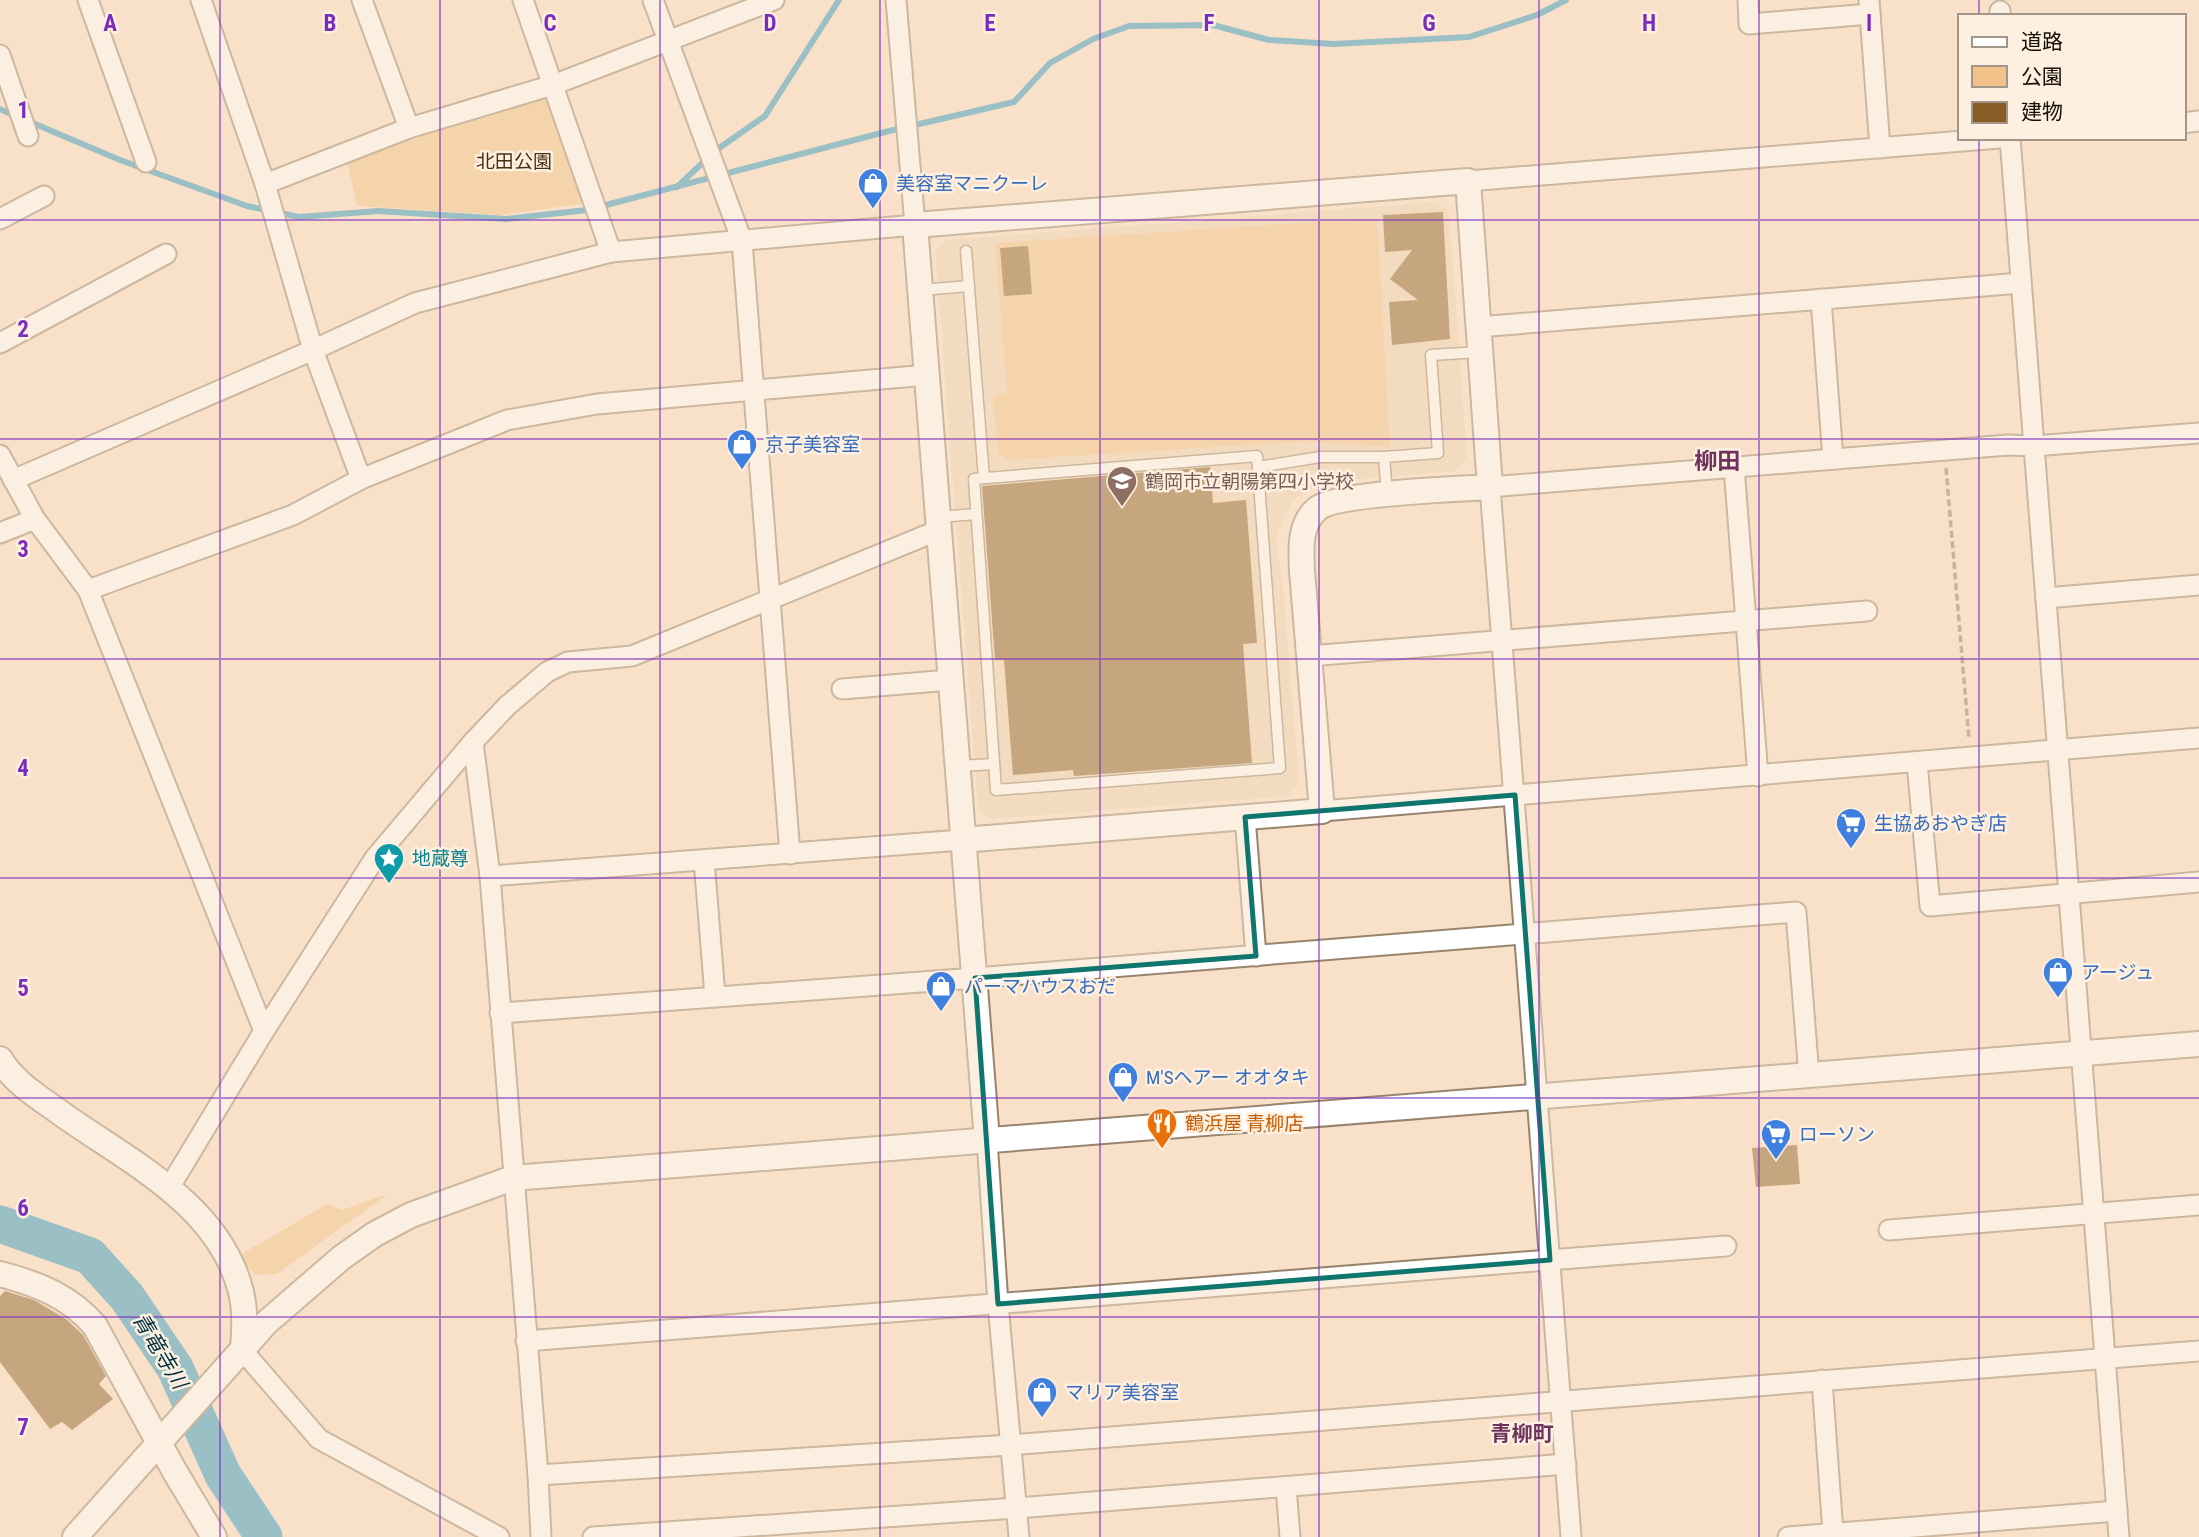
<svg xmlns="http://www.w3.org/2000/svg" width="2199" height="1537" font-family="'Roboto Condensed','Noto Sans JP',sans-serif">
<rect width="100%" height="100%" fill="#f8e1c8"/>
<!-- built -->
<path fill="#eed3b4" d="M1435,202L1449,212L1467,458L1455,471L1328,482L1311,488L1294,499L1284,518L1276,538L1283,586L1299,783L1289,796L990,819L978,809L935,252L946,240Z"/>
<!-- green -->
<g fill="#f2c188">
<path d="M550,94L588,203L501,215L357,206L347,161Z"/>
<path d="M1377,218L1390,447L1307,441L1009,460L998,453L993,396L1007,394L995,243Z"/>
<path d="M388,1194L277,1274L255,1275L238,1256L328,1204L342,1210Z"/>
</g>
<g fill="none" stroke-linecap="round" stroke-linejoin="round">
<!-- stream -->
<g stroke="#2994bf" stroke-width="6">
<path d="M0,109L15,116"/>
<path d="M28,121L120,160L247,206L299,217L378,211L506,219L587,210L889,131L1014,102L1050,63L1093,39L1129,26L1213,25L1269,40L1334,44L1469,37L1537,15L1566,0"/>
<path d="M677,187L715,151L765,116L839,0"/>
</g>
<!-- river -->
<path stroke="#2994bf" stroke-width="37" d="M0,1224L90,1256L127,1297L175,1368L223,1475L264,1537"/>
</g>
<!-- building -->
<g fill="#875d25">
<path d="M1443,212L1450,339L1392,345L1389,302L1418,300L1390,279L1412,250L1385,252L1383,215Z"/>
<path d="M1028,246L1032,294L1004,296L1000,248Z"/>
<path d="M1210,467L1213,503L1246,500L1257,643L1243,644L1252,763L1074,776L1073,770L1013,775L1004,660H995L982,486Z"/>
<path d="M1797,1145L1800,1184L1756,1187L1752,1148Z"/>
<path d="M5,1291L34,1300L66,1319L83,1335L106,1376L99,1384L113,1399L72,1430L62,1422L50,1429L0,1362V1296Z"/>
</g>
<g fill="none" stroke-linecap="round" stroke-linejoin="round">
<!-- service casing -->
<g stroke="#98846d" stroke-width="13">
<g id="service">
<path d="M966,251L984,478"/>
<path d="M921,290L969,286"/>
<path d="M1257,456L1280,768L996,790L974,479Z"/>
<path d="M1384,457L1387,494"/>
<path d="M1258,467L1320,457H1384L1438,453L1431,355L1480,352"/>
<path d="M938,517L976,514"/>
<path d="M960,766L994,764"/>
</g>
</g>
<!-- minor casing -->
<g stroke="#98846d" stroke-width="23">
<g id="minor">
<path d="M88,0L146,162"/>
<path d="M201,0L265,184L409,128L553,85L774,0"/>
<path d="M362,0L409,128"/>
<path d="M523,0L611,252"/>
<path d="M653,0L742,241L790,854"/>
<path d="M1748,0L1749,24L1870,14"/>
<path d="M1869,0L1880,148"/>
<path d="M2000,11L2001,16"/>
<path d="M0,55L28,136"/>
<path d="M2183,123L2199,121"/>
<path d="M2010,138L2119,1537"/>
<path d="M1468,181L2000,138"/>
<path d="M265,184L313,350L361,479"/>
<path d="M0,219L44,196"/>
<path d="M1821,299L1833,459"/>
<path d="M1478,327L2021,283"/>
<path d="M0,343L166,254"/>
<path d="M0,455L35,519L88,590L264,1031"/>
<path d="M1734,467L1758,776"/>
<path d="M13,480L313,350L415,303L611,252L915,225L896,0"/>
<path d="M0,533L35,519"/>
<path d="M88,590L293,515L361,479L507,420L597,404L927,375"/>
<path d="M2046,598L2199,585"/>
<path d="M1309,656L1867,611"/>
<path d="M842,689L950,680"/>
<path d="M473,742L490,876L538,1475L541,1537"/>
<path d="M1917,763L1930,906L2199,882"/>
<path d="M1322,811L2199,738"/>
<path d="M1245,817L1256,956"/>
<path d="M704,860L715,996"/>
<path d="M490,876L962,840"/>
<path d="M500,1013L975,978L1796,912L1809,1076"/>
<path d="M987,1140L998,1304L1019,1537"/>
<path d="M169,1188L264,1031L375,858L473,742L507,706L547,672L568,662L632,656L939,530"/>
<path d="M1889,1230L2199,1205"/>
<path d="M526,1341L1726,1246"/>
<path d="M243,1351L319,1439L499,1537"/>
<path d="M1822,1380L1833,1533"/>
<path d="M538,1475L1010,1445L2199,1351"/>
<path d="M1286,1487L1290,1537"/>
<path d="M593,1537L1017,1508L1566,1464"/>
<path d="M1571,1537L1490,487L2008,445L2034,446L2199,433"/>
<path d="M1788,1537L2117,1511"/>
</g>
</g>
<!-- tertiary casing -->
<g stroke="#98846d" stroke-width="28">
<g id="tertiary">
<path d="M962,840L1322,811L1302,571C1301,550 1299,524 1317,509C1335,493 1459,489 1490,487L1468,181L915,225L987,1140"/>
<path d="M0,1059C12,1080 35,1095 55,1109C123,1159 219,1202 241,1292C246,1312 244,1331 243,1351"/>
<path d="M0,1274C36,1283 71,1297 95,1326L175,1472L214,1537"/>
<path d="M75,1537L266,1323L341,1258L375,1234L411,1215L513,1178L2199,1044"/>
</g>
</g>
<!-- path -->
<path stroke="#8d7d6c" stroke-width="3.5" stroke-dasharray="7 3.5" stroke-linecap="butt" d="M1946,468L1969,739"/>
<!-- service -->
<use href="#service" stroke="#fff" stroke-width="10"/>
<!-- minor -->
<use href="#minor" stroke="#fff" stroke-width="19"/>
<!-- tertiary -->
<use href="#tertiary" stroke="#fff" stroke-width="24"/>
</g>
<!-- marked area -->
<path d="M0 0H2199V1537H0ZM1515,795L1550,1260L998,1304L975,978L1256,956L1245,817Z" fill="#f8e1c8" fill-opacity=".55" fill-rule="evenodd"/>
<path fill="none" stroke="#0f766e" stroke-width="5" stroke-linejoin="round" d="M1515,795L1550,1260L998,1304L975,978L1256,956L1245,817Z"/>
<!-- grid -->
<path fill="none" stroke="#7b2cbf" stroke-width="2" stroke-opacity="0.55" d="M220,0V1537M440,0V1537M660,0V1537M880,0V1537M1100,0V1537M1319,0V1537M1539,0V1537M1759,0V1537M1979,0V16M1979,138V1537M0,220H2199M0,439H2199M0,659H2199M0,878H2199M0,1098H2199M0,1317H2199"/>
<!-- icons -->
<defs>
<g id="shop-pin" transform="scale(1.575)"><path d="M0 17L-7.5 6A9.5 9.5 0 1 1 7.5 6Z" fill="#3f7fe0" stroke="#fef0e1"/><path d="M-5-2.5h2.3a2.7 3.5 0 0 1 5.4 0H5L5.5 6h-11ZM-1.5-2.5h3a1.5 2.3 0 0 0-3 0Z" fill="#fff"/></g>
<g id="school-pin" transform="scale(1.575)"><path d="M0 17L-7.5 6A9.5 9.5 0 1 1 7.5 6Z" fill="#8d6e63" stroke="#fef0e1"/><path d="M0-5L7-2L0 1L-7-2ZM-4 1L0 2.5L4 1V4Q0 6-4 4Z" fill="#fff"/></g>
<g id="supermarket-pin" transform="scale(1.575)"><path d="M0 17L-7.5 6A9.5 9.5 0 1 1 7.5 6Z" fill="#3f7fe0" stroke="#fef0e1"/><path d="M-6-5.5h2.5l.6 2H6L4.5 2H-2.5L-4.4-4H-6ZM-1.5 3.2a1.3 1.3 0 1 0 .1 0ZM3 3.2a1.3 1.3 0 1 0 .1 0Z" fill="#fff"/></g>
<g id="sight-pin" transform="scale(1.575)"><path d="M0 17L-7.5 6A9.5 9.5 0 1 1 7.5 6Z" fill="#0f9aa8" stroke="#fef0e1"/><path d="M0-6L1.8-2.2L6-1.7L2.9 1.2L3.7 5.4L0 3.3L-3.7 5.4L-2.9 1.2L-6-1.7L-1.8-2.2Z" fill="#fff"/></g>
<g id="restaurant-pin" transform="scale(1.575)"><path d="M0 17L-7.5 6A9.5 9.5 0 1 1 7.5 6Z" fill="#e8710a" stroke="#fef0e1"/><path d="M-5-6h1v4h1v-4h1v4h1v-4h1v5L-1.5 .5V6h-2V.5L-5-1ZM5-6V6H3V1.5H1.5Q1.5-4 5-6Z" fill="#fff"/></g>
</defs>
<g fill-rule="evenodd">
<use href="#shop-pin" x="873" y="183"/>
<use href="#shop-pin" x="742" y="444"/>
<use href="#school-pin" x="1122" y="481"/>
<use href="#supermarket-pin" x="1851" y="823"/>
<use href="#sight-pin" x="389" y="858"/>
<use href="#shop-pin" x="2058" y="972"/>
<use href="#shop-pin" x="941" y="986"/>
<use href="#shop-pin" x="1123" y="1077"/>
<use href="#restaurant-pin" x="1162" y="1123"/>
<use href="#supermarket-pin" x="1776" y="1134"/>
<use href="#shop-pin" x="1042" y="1392"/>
</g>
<g text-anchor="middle" stroke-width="5" stroke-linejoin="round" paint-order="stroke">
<!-- park labels -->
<g font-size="19" fill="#493112" stroke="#fef0e1">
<text x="514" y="168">北田公園</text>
</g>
<!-- shop labels -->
<g font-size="19" fill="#366cbe" stroke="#fef0e1" text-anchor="start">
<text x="896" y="190">美容室マニクーレ</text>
<text x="765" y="451">京子美容室</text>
<text x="1874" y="830">生協あおやぎ店</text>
<text x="2081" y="979">アージュ</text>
<text x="964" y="993">パーマハウスおだ</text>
<text x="1146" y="1084">M'Sヘアー オオタキ</text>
<text x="1799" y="1141">ローソン</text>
<text x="1065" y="1399">マリア美容室</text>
</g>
<!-- education labels -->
<g font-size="19" fill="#785e54" stroke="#fef0e1" text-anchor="start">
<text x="1145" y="488">鶴岡市立朝陽第四小学校</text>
</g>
<!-- culture labels -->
<g font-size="19" fill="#0d838f" stroke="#fef0e1" text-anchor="start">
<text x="412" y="865">地蔵尊</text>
</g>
<!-- food labels -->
<g font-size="19" fill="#c56008" stroke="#fef0e1" text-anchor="start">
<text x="1185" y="1130">鶴浜屋 青柳店</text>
</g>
<!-- water labels -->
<g font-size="21" font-style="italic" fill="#002e40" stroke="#fef0e1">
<text transform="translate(160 1351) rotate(59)" y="7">青竜寺川</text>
</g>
<!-- neighbourhood labels -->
<g font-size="21" font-weight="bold" fill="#6d335e" stroke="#fef0e1">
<text x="1522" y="1441">青柳町</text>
</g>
<!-- quarter labels -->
<g font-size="23" font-weight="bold" fill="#6d335e" stroke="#fef0e1">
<text x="1717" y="469">柳田</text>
</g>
</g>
<g font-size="23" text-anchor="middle" font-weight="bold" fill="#7b2cbf" stroke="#fef0e1" stroke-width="5" stroke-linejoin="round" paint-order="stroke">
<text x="110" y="31">A</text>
<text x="330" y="31">B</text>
<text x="550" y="31">C</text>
<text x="770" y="31">D</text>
<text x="990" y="31">E</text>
<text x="1209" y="31">F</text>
<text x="1429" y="31">G</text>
<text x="1649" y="31">H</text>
<text x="1869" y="31">I</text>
<text x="23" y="118">1</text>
<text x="23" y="337">2</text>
<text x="23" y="557">3</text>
<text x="23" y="776">4</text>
<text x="23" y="996">5</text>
<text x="23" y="1216">6</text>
<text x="23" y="1435">7</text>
</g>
<!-- legend -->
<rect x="1958" y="14" width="228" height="126" fill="#fef0e1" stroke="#a19689" stroke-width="2"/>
<rect x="1972" y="37" width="35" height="10" fill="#ffffff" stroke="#a19689" stroke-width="2"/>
<text x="2021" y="49" font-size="21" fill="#160f06">道路</text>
<rect x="1972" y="66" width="35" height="21" fill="#f2c188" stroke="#a19689" stroke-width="2"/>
<text x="2021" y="84" font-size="21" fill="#160f06">公園</text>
<rect x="1972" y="102" width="35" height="21" fill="#875d25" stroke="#a19689" stroke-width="2"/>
<text x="2021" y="119" font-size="21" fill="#160f06">建物</text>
</svg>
